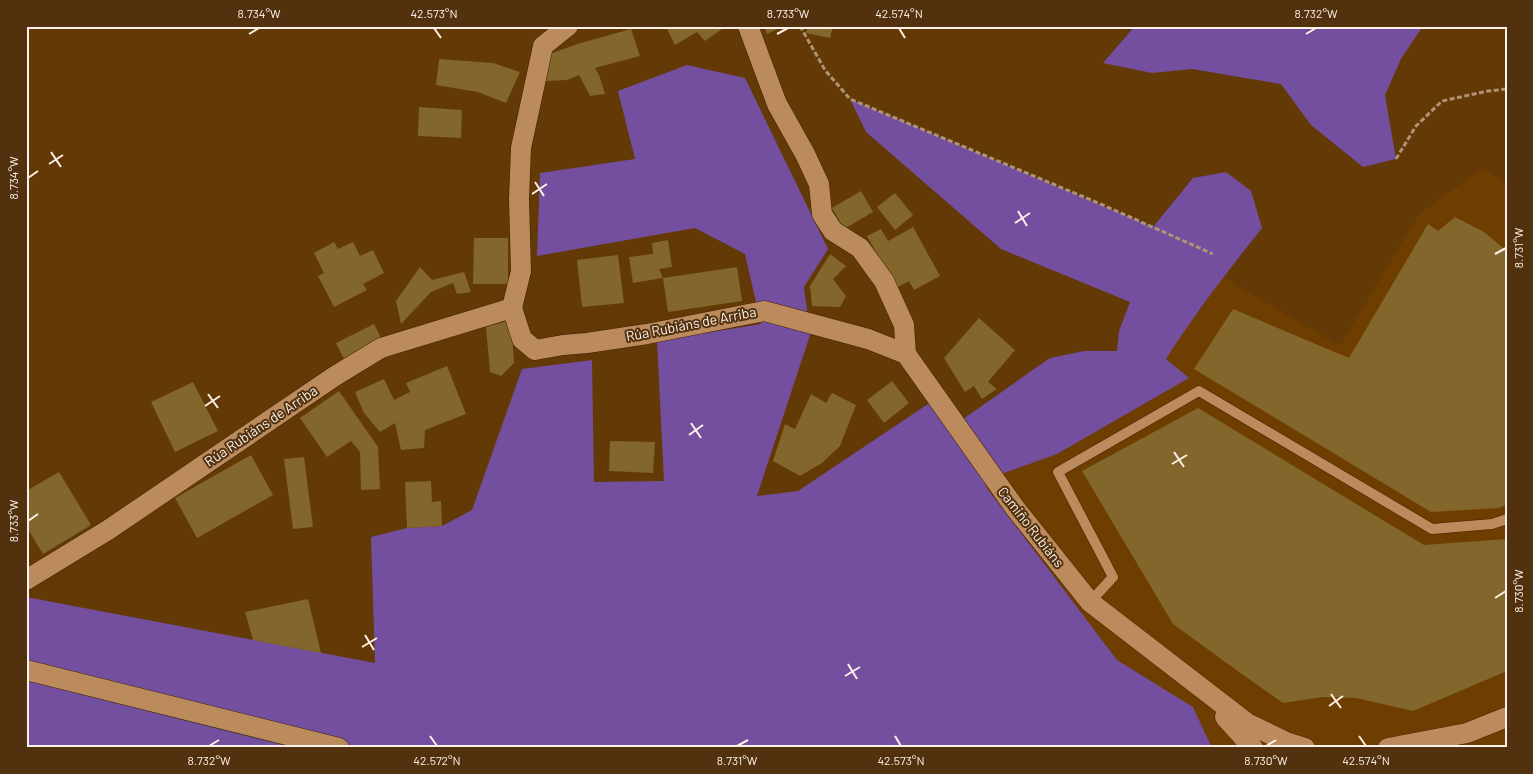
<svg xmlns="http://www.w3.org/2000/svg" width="1533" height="774" font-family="Barlow,sans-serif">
<rect width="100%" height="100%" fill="#633906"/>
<!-- built -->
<path fill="#6e3e00" d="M1483,168L1507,184V748H1212L1193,707L1117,660L986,487L993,477L1057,454L1188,378L1166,359L1187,325L1223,277L1340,346L1419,214Z"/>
<!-- green -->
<g fill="#744e9f">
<path d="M1135,26H1423L1401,59L1385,95L1396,159L1363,167L1311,125L1281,84L1192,69L1152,73L1103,63Z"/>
<path d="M687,65L745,78L828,249L804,287L810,335L757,496L798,491L937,398L956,424L1050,358L1084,351H1117L1119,331L1130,302L1001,249L866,132L850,99L1153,227L1193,178L1226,172L1251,191L1262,228C1228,271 1195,313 1166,359L1189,378L1057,454L993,477L986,487L1117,660L1193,707L1212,748H26V597L375,663L371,537L407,528L442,526L472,510L522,369L592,360L594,482L664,481L657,341L761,324L745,254L695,228L537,256L540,173L635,159L618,91Z"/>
</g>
<!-- building -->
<g fill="#82662b">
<path d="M668,26H726L705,41L697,32L675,45L666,27Z"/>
<path d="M764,26H784L767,34Z"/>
<path d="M808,26L833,27L830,38L806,33Z"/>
<path d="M631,29L640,56L595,68L599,75L605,94L590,96L579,75L567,80L545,81L549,54L581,43Z"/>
<path d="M439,59L493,63L520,72L506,103L478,92L436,85Z"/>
<path d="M419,107L462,110L461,138L418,136Z"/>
<path d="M861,191L873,212L844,229L832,208Z"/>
<path d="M895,193L913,215L895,230L877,207Z"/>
<path d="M1455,217L1484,232L1507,251V504L1499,508L1431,512L1194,369L1233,309L1349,358L1428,224L1438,231Z"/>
<path d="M913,227L940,276L914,290L909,281L896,288L867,236L881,229L888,241Z"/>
<path d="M474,238H508V284H473Z"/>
<path d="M668,240L672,267L659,269L663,278L633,283L629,257L653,254L652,243Z"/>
<path d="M334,242L338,249L353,242L360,256L373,250L384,273L363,284L367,290L334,307L318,276L324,273L314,253Z"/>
<path d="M830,254L846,266L833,279L846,296L840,307L812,306L810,286Z"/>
<path d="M618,255L624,303L582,307L577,260Z"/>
<path d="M420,267L432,280L464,272L471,292L457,294L453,283L431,292L401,324L396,301Z"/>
<path d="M737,267L742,301L668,312L663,278Z"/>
<path d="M979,318L1015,350L988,382L997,389L982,399L974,386L965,392L944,358Z"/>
<path d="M511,320L514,363L501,376L490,372L486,327Z"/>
<path d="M374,324L382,340L344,359L336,343Z"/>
<path d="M447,366L466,414L425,430L424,448L401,450L395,423L380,432L364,413L355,392L384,379L394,400L410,392L406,383Z"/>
<path d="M892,381L909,403L884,423L867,400Z"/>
<path d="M193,382L218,431L175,452L151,402Z"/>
<path d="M339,391L378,447L380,489L361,490L360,452L351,441L327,457L300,418Z"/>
<path d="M832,393L856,405L840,446L822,463L800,476L773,461L785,424L795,429L811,394L826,403Z"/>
<path d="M1198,408L1424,545L1507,539V671L1413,711L1356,698L1323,697L1283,703L1239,672L1173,624L1082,471Z"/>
<path d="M610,441L655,442L653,473L609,471Z"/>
<path d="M251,455L273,495L197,538L175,498Z"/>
<path d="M304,457L313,527L293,529L284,459Z"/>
<path d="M59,472L91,525L43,554L26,526V491Z"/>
<path d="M431,481L432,502L441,501L442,526L407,528L405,482Z"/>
<path d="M308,599L321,653L253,640L245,612Z"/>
</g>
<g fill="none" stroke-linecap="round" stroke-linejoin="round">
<!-- service casing -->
<g stroke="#412200" stroke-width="11">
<path id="service" d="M1090,602L1113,577L1058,472L1199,391L1432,529L1492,524L1507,519"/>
</g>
<!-- minor casing -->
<g stroke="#412200" stroke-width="21">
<g id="minor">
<path d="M512,308L522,339L535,350L563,345L587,343L647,334L764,311L868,339L906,354L904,325L884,281L860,248L833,231L822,214L819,184L805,154L777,104L748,26"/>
<path d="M906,354L1015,508L1090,602L1247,723L1286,742L1305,748"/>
<path d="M26,580L108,530L335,376L381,348L512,308L521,271L519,199L521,148L543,46L568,26"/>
<path d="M26,670L339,748"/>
<path d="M1225,717L1253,748"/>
<path d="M1388,748L1467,733L1507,717"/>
</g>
</g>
<!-- path -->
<g stroke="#ae9475" stroke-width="3" stroke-dasharray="5 2.5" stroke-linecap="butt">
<path d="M800,26L825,70L850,99L1103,205L1213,254"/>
<path d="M1396,159L1416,126L1442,101L1488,91L1507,89"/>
</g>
<!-- service -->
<use href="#service" stroke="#bb8b5e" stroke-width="10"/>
<!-- minor -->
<use href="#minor" stroke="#bb8b5e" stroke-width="20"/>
</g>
<!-- ticks -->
<path fill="none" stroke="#fcf1e8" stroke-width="2" d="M434,28L441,38M899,28L905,38M249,34L259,28M777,34L788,28M1306,34L1316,28M51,152L61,167M49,164L63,155M28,178L38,171M535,182L544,196M532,194L547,184M1018,211L1027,226M1015,223L1030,213M1495,254L1506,248M208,394L218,408M205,406L220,396M691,423L701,438M689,435L703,425M1174,452L1184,467M1172,464L1187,455M28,521L38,514M1495,598L1506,591M365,635L374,650M362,647L377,638M848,664L857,679M845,676L860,667M1331,694L1341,708M1329,706L1343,696M430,736L437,746M895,736L901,746M1359,736L1366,746M209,746L219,740M737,746L748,740M1266,746L1276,740"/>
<g text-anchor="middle" stroke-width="4" stroke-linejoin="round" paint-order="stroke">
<!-- street labels -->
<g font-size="14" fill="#fcf1e8" stroke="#52310f">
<text transform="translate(691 324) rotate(-11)" y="5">Rúa Rubiáns de Arriba</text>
<text transform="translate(261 426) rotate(-34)" y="5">Rúa Rubiáns de Arriba</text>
<text transform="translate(1031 527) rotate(52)" y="5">Camiño Rubiáns</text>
</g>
</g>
<!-- border -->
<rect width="1533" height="774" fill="none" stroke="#52310f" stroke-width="55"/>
<rect x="28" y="28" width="1478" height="718" fill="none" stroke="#fcf1e8" stroke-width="2"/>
<g font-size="12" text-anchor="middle" fill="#fcf1e8">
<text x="259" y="18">8.734°W</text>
<text x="434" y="18">42.573°N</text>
<text x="788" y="18">8.733°W</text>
<text x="899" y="18">42.574°N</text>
<text x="1316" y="18">8.732°W</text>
<text transform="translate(14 178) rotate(-90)" y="4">8.734°W</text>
<text transform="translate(1519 248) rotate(-90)" y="4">8.731°W</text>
<text transform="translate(14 521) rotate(-90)" y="4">8.733°W</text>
<text transform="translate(1519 591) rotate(-90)" y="4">8.730°W</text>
<text x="209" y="765">8.732°W</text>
<text x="437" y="765">42.572°N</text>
<text x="737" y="765">8.731°W</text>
<text x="901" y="765">42.573°N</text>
<text x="1266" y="765">8.730°W</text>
<text x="1366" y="765">42.574°N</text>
</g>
</svg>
